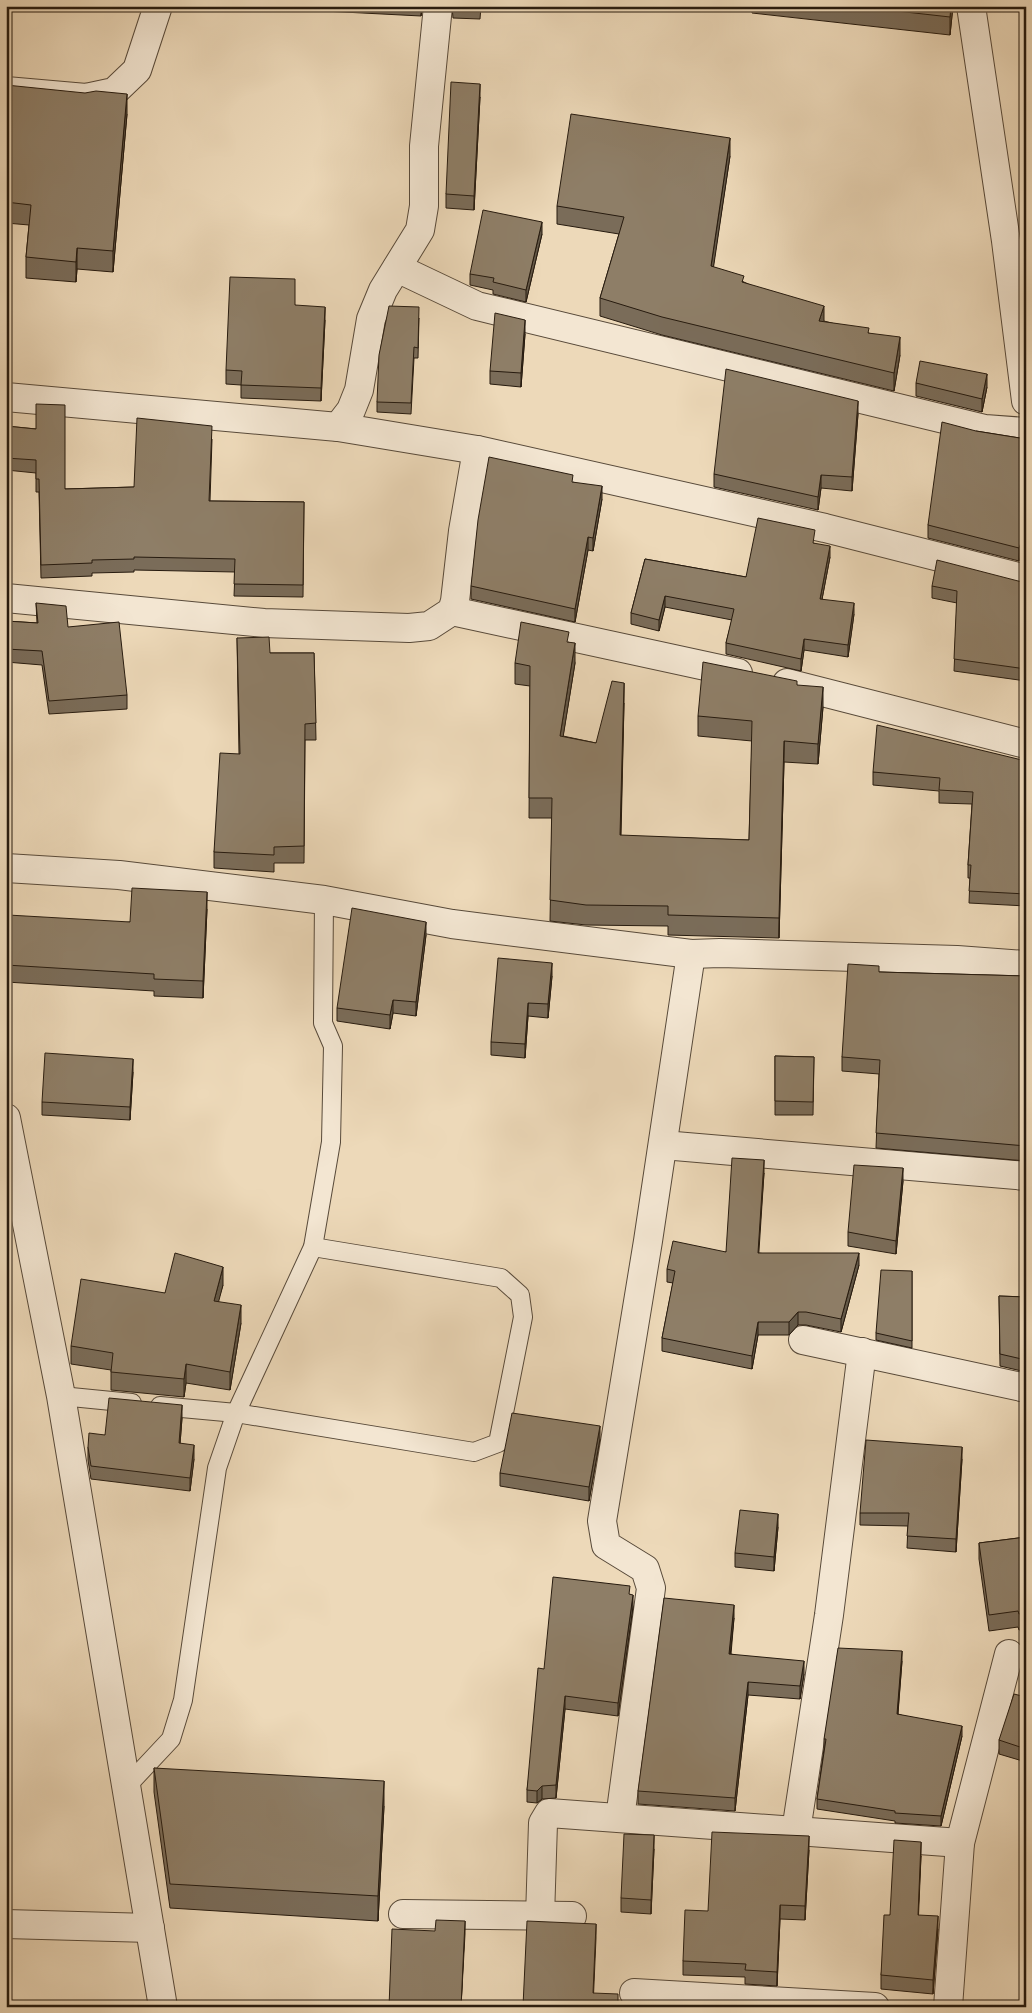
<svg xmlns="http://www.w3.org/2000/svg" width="1032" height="2013" font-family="'Sorts Mill Goudy',serif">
<rect width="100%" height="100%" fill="#edd9b9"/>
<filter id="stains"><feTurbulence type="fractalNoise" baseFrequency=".004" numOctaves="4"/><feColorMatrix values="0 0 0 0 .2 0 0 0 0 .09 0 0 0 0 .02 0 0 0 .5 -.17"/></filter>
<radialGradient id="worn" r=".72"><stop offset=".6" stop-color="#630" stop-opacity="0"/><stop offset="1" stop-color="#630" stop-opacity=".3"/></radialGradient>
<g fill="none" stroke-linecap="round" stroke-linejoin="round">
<!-- lane casing -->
<g stroke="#584a3a" stroke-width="20">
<g id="lane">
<path d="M61,1396L132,1403"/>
<path d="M160,1406L236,1413L474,1452L498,1443L523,1317L520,1295L501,1278L313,1247"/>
<path d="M127,1786L171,1739L183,1700L217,1468L236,1413L313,1247L331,1142L333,1046L323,1023L324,900"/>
</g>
</g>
<!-- street casing -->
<g stroke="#584a3a" stroke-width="30">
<g id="street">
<path d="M971,6L1006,241L1026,401"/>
<path d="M6,91L86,98L114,92L137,70L158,6"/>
<path d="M397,268L477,306L985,429L1026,432"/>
<path d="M6,397L338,427L477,450L825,528L1026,579"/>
<path d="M338,427L351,410L359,390L371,319L383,290L420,230L424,206V146L438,6"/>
<path d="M6,598L264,623L409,628L429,626L452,611L455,601L463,531L477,450"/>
<path d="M452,611L738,673"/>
<path d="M787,683L1026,744"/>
<path d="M6,868L119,875L324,900L452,924L691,954L720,953L957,960L1026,965"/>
<path d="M6,1118L61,1396L163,2007"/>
<path d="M663,1145L1026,1176"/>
<path d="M803,1340L1026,1388"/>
<path d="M620,1818L651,1588L645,1569L606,1545L602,1521L648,1241L691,954"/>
<path d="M796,1831L829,1615L862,1352"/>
<path d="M403,1914L572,1916"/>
<path d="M540,1917L543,1823L549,1813L960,1843"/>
<path d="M6,1924L150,1928"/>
<path d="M634,1993L875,2007"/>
<path d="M948,2007L960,1843L1009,1654"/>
</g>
</g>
<!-- lane -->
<use href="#lane" stroke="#f3e6d2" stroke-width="18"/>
<!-- street -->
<use href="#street" stroke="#f3e6d2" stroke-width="28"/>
</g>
<!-- wall -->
<g fill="#7a6c59" stroke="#271b0f">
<path d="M304,6H423L421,16L304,10Z"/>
<path d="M452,6H481L480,19L453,18Z"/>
<path d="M752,6H953L950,35L752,13Z"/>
<path d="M6,85L127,114L113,272L77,269L76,282L26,278V257L29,225L6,223Z"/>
<path d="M480,97L474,210L446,208V194Z"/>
<rect x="1022" y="127" width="4" height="55"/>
<path d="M730,156L713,267L824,321L869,333L900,355L894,391L662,335L600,316V298L619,234L557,224V206Z"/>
<path d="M542,234L526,302L493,294V290L470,285V274Z"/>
<path d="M295,305L325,320L321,401L241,398V385L226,384V370Z"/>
<path d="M419,318L418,358H414L411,414L377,412V402Z"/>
<path d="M525,334L521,387L490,384V371Z"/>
<path d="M916,383L987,387L982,412L916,396Z"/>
<path d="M858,414L852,491L821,488L818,510L714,487V474Z"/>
<path d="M6,426L36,429L65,489L134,487L212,439L210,501L304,502L303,597L234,596L235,572L134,570V572L92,573V576L41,578L39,492H36V473L6,470Z"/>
<path d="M976,431L1026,439L1019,561L928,538V525Z"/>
<path d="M573,482L602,499L593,551L588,550L575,622L471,599V586Z"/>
<path d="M814,543L830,557L822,599L854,614L848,657L804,650L801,671L726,654V643L732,620L665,607L659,631L631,624V613L645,559L746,577Z"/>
<path d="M1026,581V681L954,671L957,603L932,598V586Z"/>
<path d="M36,603L68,627L127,695V709L49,714L42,665L6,662V621L37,623Z"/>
<path d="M237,638L270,653H314L316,740H305L304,863H274V872L214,868V852L239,754Z"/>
<path d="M569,642L575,663L563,736L596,743L624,703L621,836L749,840L752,741L698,736V716L797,685L823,707L818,764L784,762L779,938L668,935V926L586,925L550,921L552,818H529L530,686L515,684V663Z"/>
<path d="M1026,761V906L969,903L970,878H968V865L972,804L939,803V791L873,785V772Z"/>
<path d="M207,909L203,998L154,996V991L6,982V936L130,922Z"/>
<path d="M426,935L416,1016L393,1013L390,1029L337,1021V1008Z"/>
<path d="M879,972L1026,976V1161L876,1148L879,1074L842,1071V1057Z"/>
<path d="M552,976L548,1018L528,1016L525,1058L491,1055V1042Z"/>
<path d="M775,1056L814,1057L813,1115H775Z"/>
<path d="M133,1072L130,1120L42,1115V1102Z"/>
<path d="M764,1173L758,1253L859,1265L841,1332L806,1325H798L789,1335H758L752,1369L662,1351V1338L673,1283L667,1282V1269L726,1252Z"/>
<path d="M903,1181L896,1254L848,1246V1232Z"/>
<path d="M912,1271V1348L876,1340V1333Z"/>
<path d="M223,1285L218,1301L241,1323L230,1390L186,1383L184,1397L111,1390V1370L71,1364V1346L165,1293Z"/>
<path d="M999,1296L1026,1297V1372L1000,1366Z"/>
<path d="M182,1418L180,1444L194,1459L190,1491L91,1479L88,1460V1447L105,1435Z"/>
<path d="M600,1439L589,1501L500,1486V1473Z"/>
<path d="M962,1459L956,1552L907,1548L908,1526L860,1525V1513Z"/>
<path d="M778,1527L774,1571L735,1567V1553Z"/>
<path d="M1026,1537V1629L1019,1630L1018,1627L989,1631L979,1559V1543Z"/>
<path d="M630,1594L633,1607L618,1716L565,1709L556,1798L542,1799L537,1803L527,1802V1790L544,1669Z"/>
<path d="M734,1618L731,1654L804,1674L800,1699L748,1695L735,1811L638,1804V1791Z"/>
<path d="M902,1661L898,1714L962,1736L941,1826L895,1823V1821L817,1809V1799L824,1749V1739Z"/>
<path d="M1026,1697V1762L999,1754V1740Z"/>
<path d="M154,1768L384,1806L378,1921L170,1908L154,1792Z"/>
<path d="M654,1849L651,1914L621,1912V1898Z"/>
<path d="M809,1850L805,1920L780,1919L777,1986L745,1984V1977L683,1975V1961L708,1911Z"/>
<path d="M921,1856L918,1915L938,1929L933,1994L881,1989V1975L890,1915Z"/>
</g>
<!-- shaded-wall -->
<g fill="#635848" stroke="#271b0f">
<path d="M421,6H423L421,16Z"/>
<path d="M951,6H953L950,35V17Z"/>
<path d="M480,84V97L474,210V196Z"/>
<path d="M127,94V114L113,272V251Z"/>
<path d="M730,138V156L711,284V266Z"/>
<path d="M542,222V234L526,302V290Z"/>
<path d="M77,248V269L76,282V262Z"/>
<path d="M824,306V324L819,321Z"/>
<path d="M325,307V320L321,401V388Z"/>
<path d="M525,320V334L521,387V373Z"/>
<path d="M900,337V355L894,391V373Z"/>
<path d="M987,374V387L982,412V399Z"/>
<path d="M858,401V414L852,491V477Z"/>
<path d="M821,475V488L818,510V497Z"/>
<path d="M602,486V499L593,551V538Z"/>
<path d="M1026,529V542L1019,561V548Z"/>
<path d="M588,537V550L575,622V609Z"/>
<path d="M830,546V557L820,610V599Z"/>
<path d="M665,596V607L659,631V620Z"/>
<path d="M854,603V614L848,657V645Z"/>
<path d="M804,639V650L801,671V659Z"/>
<path d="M575,643V663L560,756V736Z"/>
<path d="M624,683V703L620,856V835Z"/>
<path d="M823,687V707L818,764V744Z"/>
<path d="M784,741V762L779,938V918Z"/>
<path d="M207,892V909L203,998V981Z"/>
<path d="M426,922V935L416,1016V1002Z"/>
<path d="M552,963V976L548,1018V1004Z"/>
<path d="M393,1000V1013L390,1029V1015Z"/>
<path d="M528,1003V1016L525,1058V1044Z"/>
<path d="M133,1059V1072L130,1120V1107Z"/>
<path d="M764,1160V1173L758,1266V1253Z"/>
<path d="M903,1168V1181L896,1254V1241Z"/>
<path d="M859,1253V1265L841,1332V1319Z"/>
<path d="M223,1267V1285L214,1319V1301Z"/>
<path d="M241,1305V1323L230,1390V1372Z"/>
<path d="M798,1312V1325L789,1335V1322Z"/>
<path d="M758,1322V1335L752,1369V1356Z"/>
<path d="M186,1364V1383L184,1397V1379Z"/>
<path d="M182,1405V1418L179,1457V1443Z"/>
<path d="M600,1426V1439L589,1501V1487Z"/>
<path d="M194,1445V1459L190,1491V1478Z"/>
<path d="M962,1447V1459L956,1552V1539Z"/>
<path d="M778,1514V1527L774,1571V1557Z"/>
<path d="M633,1595V1607L618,1716V1703Z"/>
<path d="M734,1605V1618L729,1666V1654Z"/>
<path d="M902,1651V1661L897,1723V1714Z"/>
<path d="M804,1661V1674L800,1699V1686Z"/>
<path d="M748,1682V1695L735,1811V1798Z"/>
<path d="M565,1696V1709L556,1798V1785Z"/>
<path d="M962,1726V1736L941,1826V1816Z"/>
<path d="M384,1781V1806L378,1921V1896Z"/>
<path d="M542,1786V1799L537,1803V1791Z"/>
<path d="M654,1835V1849L651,1914V1900Z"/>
<path d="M809,1836V1850L805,1920V1906Z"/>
<path d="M921,1842V1856L918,1928V1915Z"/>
<path d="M780,1905V1919L777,1986V1972Z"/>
<path d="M938,1916V1929L933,1994V1980Z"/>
<path d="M465,1921V1934L461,2007Z"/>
<path d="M596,1924V1938L593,2007V1993Z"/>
</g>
<!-- building -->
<g fill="#8e7e67" stroke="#271b0f">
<path d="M852,6H951L950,17Z"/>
<path d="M451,82L480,84L474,196L446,194Z"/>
<path d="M6,85L85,93L96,91L127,94L113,251L77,248L76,262L26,257L31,205L6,202Z"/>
<path d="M571,114L730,138L711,266L744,276L742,282L824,306L819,321L869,328L868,333L900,337L894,373L662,317L600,298L624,217L557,206Z"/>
<path d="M1022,127H1026V170L1022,169Z"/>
<path d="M483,210L542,222L526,290L493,282L494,278L470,274Z"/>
<path d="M230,277L295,279V305L325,307L321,388L241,385L242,371L226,370Z"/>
<path d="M389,306L419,307L418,348L414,347L411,403L377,402L379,355Z"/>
<path d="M495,313L525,320L521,373L490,371Z"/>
<path d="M920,361L987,374L982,399L916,383Z"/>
<path d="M726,369L858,401L852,477L821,475L818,497L714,474Z"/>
<path d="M36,404L65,405V489L134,487L137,418L212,426L209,501L304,502L303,585L234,584L235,559L134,557V559L92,560V563L41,565L39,479H36V460L6,458V426L36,429Z"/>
<path d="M942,422L976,431L1026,439V529L1019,548L928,525Z"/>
<path d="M489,457L573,475L572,482L602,486L593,538L588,537L575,609L471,586L478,520Z"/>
<path d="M758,518L815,530L813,543L830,546L820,599L854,603L848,645L804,639L801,659L726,643L734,609L665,596L659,620L631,613L645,559L746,577Z"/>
<path d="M937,560L1022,582L1026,581V669L954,659L957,591L932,586Z"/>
<path d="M36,603L66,606L68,627L119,622L127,695L49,701L42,651L6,649V621L38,623Z"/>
<path d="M521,622L569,632L567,642L575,643L560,736L596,743L612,681L624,683L620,835L749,840L752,721L698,716L703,662L797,681V685L823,687L818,744L784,741L779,918L668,915V906L586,905L550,900L552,798H529L530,666L515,663Z"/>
<path d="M269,637L270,653H314L316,723L305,724L304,846L274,847V855L214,852L220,753L240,754L237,638Z"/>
<path d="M877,725L1026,761V894L969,891L971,865H968L973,792L939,790L940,778L873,772Z"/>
<path d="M132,888L207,892L203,981L154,979V974L6,965V936L8,915L130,922Z"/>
<path d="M352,908L426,922L416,1002L393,1000L390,1015L337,1008Z"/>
<path d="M498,958L552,963L548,1004L528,1003L525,1044L491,1042Z"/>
<path d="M848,964L879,966V972L1026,976V1146L876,1133L880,1060L842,1057Z"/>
<path d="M45,1053L133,1059L130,1107L42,1102Z"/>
<path d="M775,1056L814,1057L813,1102L775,1101Z"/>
<path d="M732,1158L764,1160L758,1253H859L841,1319L806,1312H798L789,1322H758L752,1356L662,1338L675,1271L667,1269L673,1241L726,1252Z"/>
<path d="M854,1165L903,1168L896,1241L848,1232Z"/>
<path d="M175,1253L223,1267L214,1301L241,1305L230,1372L186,1364L184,1379L111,1372L113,1353L71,1346L81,1279L165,1293Z"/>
<path d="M881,1270L912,1271V1341L876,1333Z"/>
<path d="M999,1296L1026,1297V1360L1000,1354Z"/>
<path d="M109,1398L182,1405L179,1443L194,1445L190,1478L91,1466L88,1447L89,1433L105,1435Z"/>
<path d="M512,1413L600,1426L589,1487L500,1473Z"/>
<path d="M866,1440L962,1447L956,1539L907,1536L909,1513H860Z"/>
<path d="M740,1510L778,1514L774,1557L735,1553Z"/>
<path d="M1026,1537V1613L1019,1614L1018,1611L989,1615L979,1543Z"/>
<path d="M553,1577L630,1586L629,1594L633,1595L618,1703L565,1696L556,1785L542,1786L537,1791L527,1790L538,1668L544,1669Z"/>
<path d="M664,1598L734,1605L729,1654L804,1661L800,1686L748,1682L735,1798L638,1791Z"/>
<path d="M838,1648L902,1651L897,1714L962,1726L941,1816L895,1813V1811L817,1799L826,1739H824Z"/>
<path d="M1014,1694L1026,1697V1749L999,1740Z"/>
<path d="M154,1768L384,1781L378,1896L170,1884Z"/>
<path d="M712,1832L809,1836L805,1906L780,1905L777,1972L745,1970L746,1964L683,1961L685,1910L708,1911Z"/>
<path d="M624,1834L654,1835L651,1900L621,1898Z"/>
<path d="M894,1840L921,1842L918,1915L938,1916L933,1980L881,1975L884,1915H890Z"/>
<path d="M436,1920L465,1921L461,2007H389L392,1929L435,1931Z"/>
<path d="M527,1921L596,1924L593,1993L618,1994V2002L686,2006V2007H518L523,2006Z"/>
<path d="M744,2002L776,2003V2007H744Z"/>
<path d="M314,2005L348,2006L314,2007Z"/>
</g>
<!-- margin -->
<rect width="1032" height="2013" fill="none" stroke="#edd9b9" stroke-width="25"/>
<rect x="8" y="8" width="1017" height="1998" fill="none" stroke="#271b0f" stroke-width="2.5"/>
<rect x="12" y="12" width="1007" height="1988" fill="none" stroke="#271b0f"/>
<rect width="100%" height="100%" filter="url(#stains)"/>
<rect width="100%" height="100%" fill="url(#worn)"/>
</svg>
